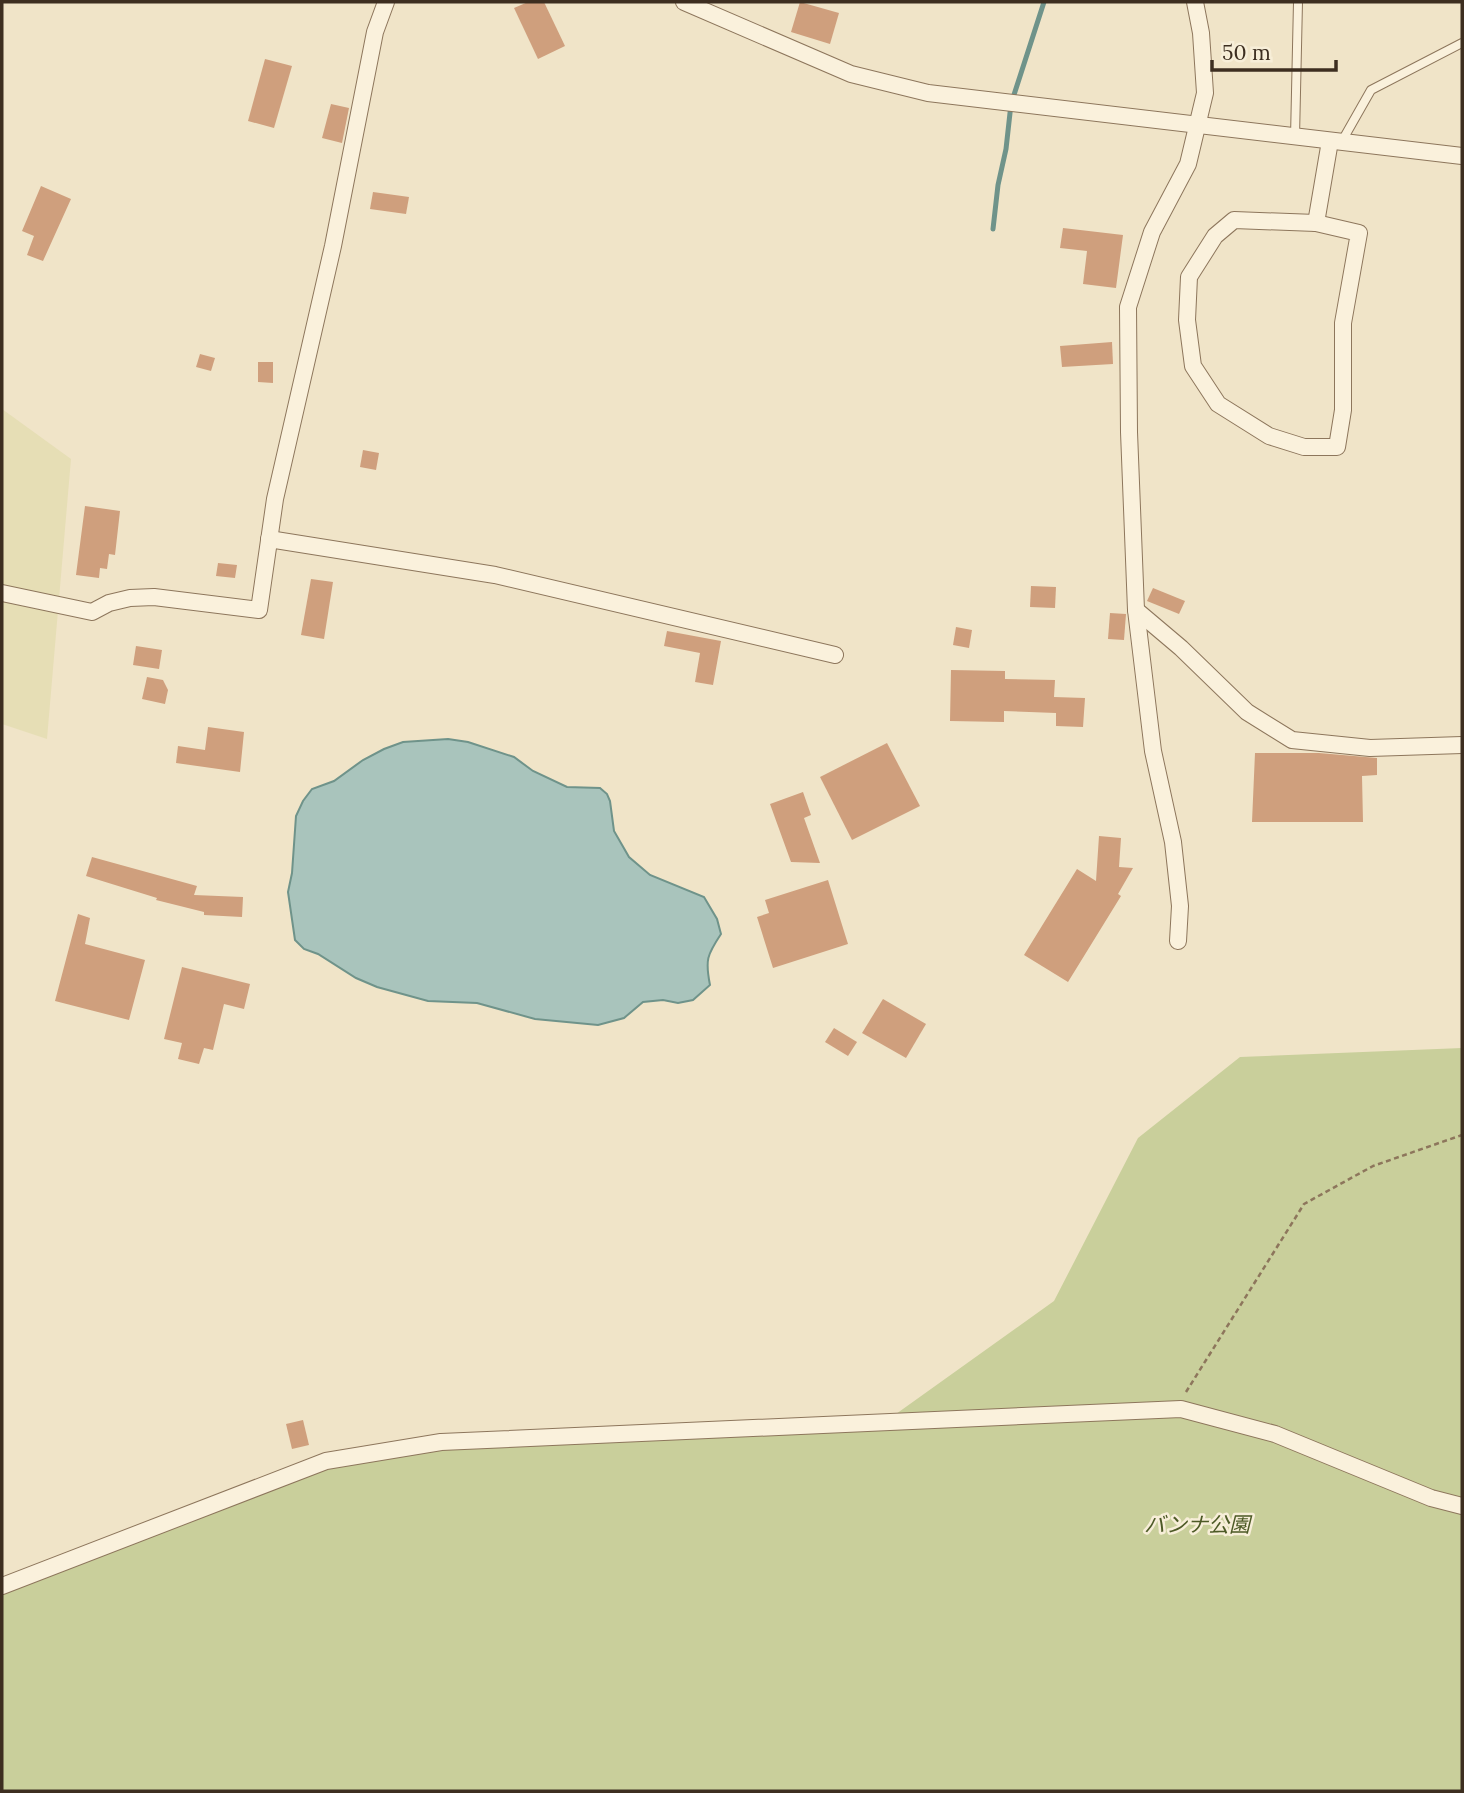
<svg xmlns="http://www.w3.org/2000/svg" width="1464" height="1793" font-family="Lora,'Noto Sans JP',serif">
<rect width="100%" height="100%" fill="#f0e4c8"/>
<!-- farmland -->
<path fill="#e6deb5" d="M2,409L71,459L47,739L2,724Z"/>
<!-- green -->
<path fill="#c9cf9b" d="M1462,1048V1791H2V1586L326,1461L441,1442L882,1424L1054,1301L1138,1138L1240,1057Z"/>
<!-- water -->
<path fill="#a9c4bc" stroke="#6f938a" stroke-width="2" d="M448,739L468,742L514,757L533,771L567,787L600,788L607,794L610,801L614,831L629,857L650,875L704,897L717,919L721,934C707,955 705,960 710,985L693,1000L678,1003L663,1000L643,1002L624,1018L598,1025L535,1019L477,1003L428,1001L377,987L356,978L318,954L304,949L295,940L288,892L292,873L296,816L303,801L312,789L334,781L363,760L384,749L403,742Z"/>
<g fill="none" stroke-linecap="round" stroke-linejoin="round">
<!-- stream -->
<path stroke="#6f938a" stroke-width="5" d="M993,229L998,185L1006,149L1011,104L1044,2"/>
</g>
<!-- building -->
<g fill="#cf9f7d">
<path d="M528,2H544L565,46L538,59L514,8Z"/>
<path d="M800,2L839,13L830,44L791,32Z"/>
<path d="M265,59L292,66L274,128L248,121Z"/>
<path d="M331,104L349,108L342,143L322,138Z"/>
<path d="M41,186L71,199L43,261L27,255L34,236L22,231Z"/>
<path d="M373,192L409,197L406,214L370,209Z"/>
<path d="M1063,228L1123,235L1116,288L1083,284L1087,251L1060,248Z"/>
<path d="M1112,342L1113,364L1062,367L1060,346Z"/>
<path d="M200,354L215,358L211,371L196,367Z"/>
<path d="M258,362H273V383L258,382Z"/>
<path d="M363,450L379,453L376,470L360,467Z"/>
<path d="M85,506L120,511L115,555L109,554L107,569L100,568L99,578L76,575Z"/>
<path d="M218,563L237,565L235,578L216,576Z"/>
<path d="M311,579L333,582L324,639L301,635Z"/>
<path d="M1031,586L1056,587L1055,608L1030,607Z"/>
<path d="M1153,588L1185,601L1179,614L1147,601Z"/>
<path d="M1110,613L1126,614L1124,640L1108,639Z"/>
<path d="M956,627L972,630L969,648L953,645Z"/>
<path d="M667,631L721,641L713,685L695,682L700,653L664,646Z"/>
<path d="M136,646L162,650L159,669L133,665Z"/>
<path d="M951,670L1005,671V679L1055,680L1054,697L1085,698L1083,727L1056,726V713L1004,711V722L950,721Z"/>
<path d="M147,677L163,680L168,690L165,704L142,699Z"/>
<path d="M208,727L244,732L240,772L176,763L178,746L205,750Z"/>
<path d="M887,743L920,806L852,840L820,777Z"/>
<path d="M1255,753H1319L1377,758V775L1362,776L1363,822H1252Z"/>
<path d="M803,792L811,815L804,818L820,863L791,862L770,804Z"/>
<path d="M1099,836L1121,838L1119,867L1133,868L1118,894L1121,896L1068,982L1024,955L1077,869L1096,881Z"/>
<path d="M92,857L197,886L194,895L243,897L242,917L204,915V912L156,900L157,898L86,876Z"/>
<path d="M828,880L848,944L773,968L757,917L769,913L765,900Z"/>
<path d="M78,914L90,918L85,944L145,960L129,1020L55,1001Z"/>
<path d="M182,967L250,984L244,1009L224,1004L213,1050L204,1048L199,1064L178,1059L182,1043L164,1039Z"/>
<path d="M883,999L926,1024L906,1058L862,1033Z"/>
<path d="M834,1028L857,1042L848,1056L825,1042Z"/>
<path d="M303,1420L309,1445L292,1449L286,1424Z"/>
</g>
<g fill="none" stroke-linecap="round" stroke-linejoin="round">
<!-- service casing -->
<g stroke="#8d765c" stroke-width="10">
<g id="service">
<path d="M1295,137L1298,2"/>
<path d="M1342,141L1371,90L1462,43"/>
</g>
</g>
<!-- minor casing -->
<g stroke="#8d765c" stroke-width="18">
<g id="minor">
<path d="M684,2L851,74L928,93L1462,156"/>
<path d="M1234,220L1316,223L1359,233L1343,323V410L1337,447H1304L1269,436L1218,404L1193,366L1187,320L1189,277L1215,236Z"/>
<path d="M1316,223L1330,141"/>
<path d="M269,539L495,575L835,655"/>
<path d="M2,593L92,612L109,603L130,598L154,597L259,610L275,499L333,246L375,32L386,2"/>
<path d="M1136,610L1181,648L1247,712L1292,740L1370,748L1462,745"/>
<path d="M1178,941L1180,906L1173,842L1153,751L1136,610L1129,432L1128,307L1152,232L1188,164L1205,93L1201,33L1195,2"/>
<path d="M2,1586L326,1461L441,1442L1181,1409L1275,1434L1431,1498L1462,1506"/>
</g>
</g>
<!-- path -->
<path stroke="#8d765c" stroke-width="2.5" stroke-dasharray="5 3.5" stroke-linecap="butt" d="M1186,1392L1304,1204L1373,1166L1462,1135"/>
<!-- service -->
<use href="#service" stroke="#faf1dc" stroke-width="8"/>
<!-- minor -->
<use href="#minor" stroke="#faf1dc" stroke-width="16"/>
</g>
<g text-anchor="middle" stroke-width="5" stroke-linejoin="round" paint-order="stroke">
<!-- park labels -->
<g font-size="21" font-style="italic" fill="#4d5a26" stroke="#f7eed8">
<text x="1197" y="1532">バンナ公園</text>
</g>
</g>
<!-- border -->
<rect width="1464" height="1793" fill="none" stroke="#3d2e20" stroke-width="7"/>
<!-- scale -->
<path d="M1212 60v10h124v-10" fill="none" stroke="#3d2e20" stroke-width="3.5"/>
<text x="1222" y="60" font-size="21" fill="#3d2e20" stroke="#f7eed8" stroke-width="5" paint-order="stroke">50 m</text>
</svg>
